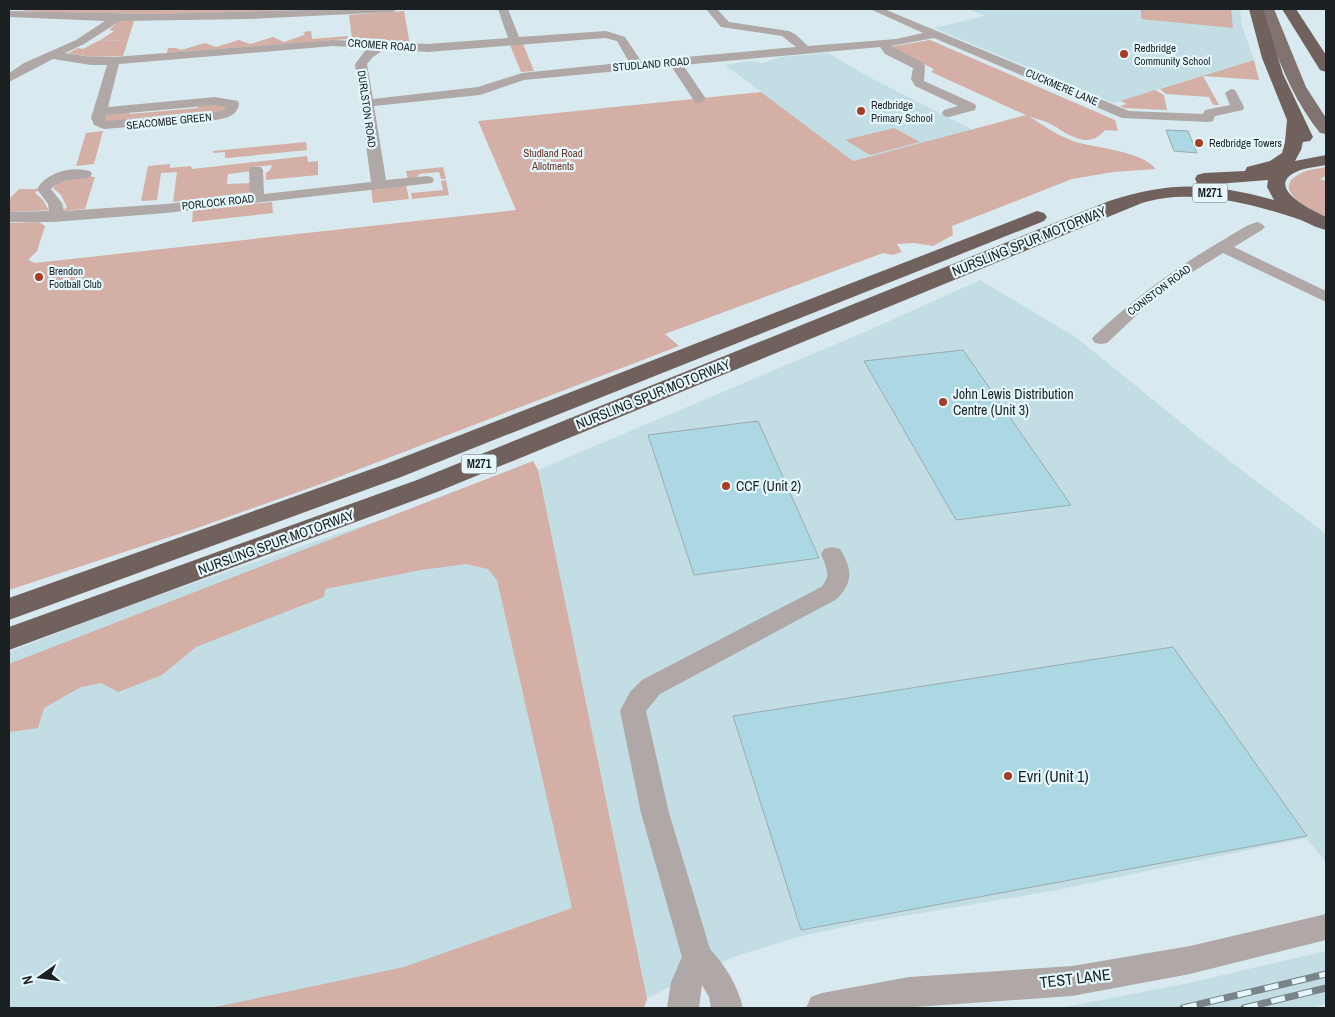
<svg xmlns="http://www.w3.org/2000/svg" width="1335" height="1017" font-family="'Archivo Narrow',sans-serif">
<rect width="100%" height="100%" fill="#d8eaef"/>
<!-- built -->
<g fill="#c3dde5">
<path d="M969,9H1240L1242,26L1254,60L1113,103L934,28L985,16Z"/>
<path d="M828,53L869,77L973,130L853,161L725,65L750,61L763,63L780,57Z"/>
<path d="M980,280L1077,338L1205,442L1326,534V862L1306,838L1052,891L862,923L802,936L736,956L626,1008H9V652L124,607L349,530L538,470L867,331Z"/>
<path d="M1326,951V1004L1308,1008H1060L1189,983Z"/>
</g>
<!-- green -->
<g fill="#d3afa5">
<path d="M9,9H332L157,14L39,12Z"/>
<path d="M1141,9H1231L1233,28L1141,19Z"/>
<path d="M404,11L410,45L375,39H352L349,15Z"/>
<path d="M119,21H134L128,40L99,41L114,31L109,30Z"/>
<path d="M311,31L312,39L348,36V39L167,53L168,48H176L181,50L205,43L216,47L239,40L250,44L273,37L284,42L304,35L305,34L303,32Z"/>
<path d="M128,40L123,56L91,57L68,53L78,48L83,49L98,41Z"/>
<path d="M930,40L1115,120L1118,131L1105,130C1091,147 1075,139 1059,129C1051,123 1038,119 1030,117C1044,126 1057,135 1073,141C1097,149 1140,150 1156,169L1113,172L1072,179L952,226L953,235L933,246L914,243L897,244L902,252L892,255L883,253L665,334L679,346L318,485L197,528L9,590V223L39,222L45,226L37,251L28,260L35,263L516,210L478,121L761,92L853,161L1026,115L931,72L934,69L889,47Z"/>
<path d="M523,44L534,71L521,72L510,45Z"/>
<path d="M1254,60L1259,80L1203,76L1219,105H1213L1209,97L1166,94L1160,89Z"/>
<path d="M1155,90L1164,95L1167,110L1124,108L1120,106L1127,104L1120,101Z"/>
<path d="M206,103L227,106L221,113L196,117L197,112L128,119L126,123H108L104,120V117L107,115L130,110L129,114L198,108V104Z"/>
<path d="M894,128L920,142L870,155L845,140Z"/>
<path d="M103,131L94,164L76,166L86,133Z"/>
<path d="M306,142L307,150L228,158H225V152L213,153V151Z"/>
<path d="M307,156L308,162L318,161V175L266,180V173L270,170L272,165L253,167V171L228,174L227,184L253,183L254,192L173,202L177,172L161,173L157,200L141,201L148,166L170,164V168L191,166L192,169Z"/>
<path d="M443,167L446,179H441L439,172L419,174L416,178L408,180L406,171Z"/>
<path d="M1326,167V176L1320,179L1326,181V218C1315,213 1272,191 1296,176C1304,170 1316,169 1326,167Z"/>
<path d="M85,176L95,177L85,209L62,211L67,207L61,195L53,188L57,183Z"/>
<path d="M446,180L449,195L412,199L411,193L443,190L441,181Z"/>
<path d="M406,185L409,199L373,203L371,188Z"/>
<path d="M19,189H40L35,193L43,200L48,209L52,210L9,212V199Z"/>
<path d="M272,202L273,213L192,222L193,210Z"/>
<path d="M533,461L538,470L647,999L644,1008H211L404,967L572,908L497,580L488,569L466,564L421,570L325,589L324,597L196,647L162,675L118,692L101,683L81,687L44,708L38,728L9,732V664Z"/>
</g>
<!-- building -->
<g fill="#acd8e3" stroke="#9aabaf">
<path d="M1166,130L1188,131L1197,153L1174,151Z"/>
<path d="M963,350L1071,505L956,520L864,361Z"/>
<path d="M758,421L819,558L694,575L648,435Z"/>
<path d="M1173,647L1307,836L801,930L733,716Z"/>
</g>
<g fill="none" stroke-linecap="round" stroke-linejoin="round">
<!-- minor -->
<g fill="#afa8a6" fill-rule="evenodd">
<path d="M340,9H398L393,12L249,19L120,21L84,44L65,53L91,57H114L333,40L428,44L508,38L498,9H508L519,37L606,31L625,37L641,61L796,47L782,36L721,27L706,9H717L729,22L789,31L795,34L808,46L896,39L923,33L870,9H884L1129,111L1203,114L1205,110L1230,105L1225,93L1231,89L1235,90L1244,107L1243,110L1215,116L1213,121L1208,122L1122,118L934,38L891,46L923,63L925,66L924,81L975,104L976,107L975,110L949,117L944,116L942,113L944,110L958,106L915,86L911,79L913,68L885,54L880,47L683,65L706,99L700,103L695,102L671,66L524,80L480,95L374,106L386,180L427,176L432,177L434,180L432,183L166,213L53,222H9V212L49,211L48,204L37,189C47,172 71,166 90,171L92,174L90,177C76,181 62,177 51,189L62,203L64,211L166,204L250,195L249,170L251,167H261L263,170L264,194L371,182L355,64L365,51L371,48L333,46L119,64L108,107L215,97L238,101L239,104C237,116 227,118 216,120L104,129L94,125L91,118L107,65H91L53,59L9,82V73L24,63L76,40L105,21L9,17V11L153,14ZM605,38L617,41L629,62L522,73L478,87L373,99L367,64L373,57L385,49L428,52ZM215,105L226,107L222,111L216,112L106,121L105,118L106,115Z"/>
<path d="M1257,222L1262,224L1265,227L1262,230L1234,247L1326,291V302L1223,253L1178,281L1140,312L1107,343L1101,344L1095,343L1092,339L1095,335C1135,298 1176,267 1223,240C1234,234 1245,225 1257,222Z"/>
<path d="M832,547L840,549C852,569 854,581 837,599L660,694L646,711L669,813L710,949C726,967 737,984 743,1008H711L709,997L702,985L699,1008H667L671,982L682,957L641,813L620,711L630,692L642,680L821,587C832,576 826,567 821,554L824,549Z"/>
<path d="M1326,914V940L1190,974L1072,996L901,1008H806L811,997L822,993L909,977L1072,966L1190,946Z"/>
</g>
<!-- major -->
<path fill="#817470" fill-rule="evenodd" d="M1260,9H1274L1306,87L1326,118V134L1320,133C1290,96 1276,53 1260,9Z"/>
<!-- highway -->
<g fill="#70615d" fill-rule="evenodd">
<path d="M1249,9H1263L1283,74L1313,137L1310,141L1303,142L1301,150L1295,161L1326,155V165C1315,167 1302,168 1292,174C1268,190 1315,212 1326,217V230C1316,228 1307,222 1298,219C1250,203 1191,188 1142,203L437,492L9,650V627L417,480L1109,201C1172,181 1210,183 1274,200L1267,187L1268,180L1204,185L1197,183L1195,179L1197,175L1204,173L1245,171L1247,167L1270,161L1282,153L1285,142L1287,120L1262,58Z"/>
<path d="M1282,9H1296L1326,55V72L1320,70Z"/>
<path d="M1037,211L1044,213L1047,217L1044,221L401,477L9,620V598L383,465Z"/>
</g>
<!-- rail casing -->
<g stroke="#788487" stroke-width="7">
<g id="rail">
<path d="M1183,1008L1326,974"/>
<path d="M1244,1008L1326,988"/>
</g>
</g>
<!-- rail -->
<use href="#rail" stroke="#e5f7fc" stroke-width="5" stroke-dasharray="14" stroke-linecap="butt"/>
</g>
<!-- markers -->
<g fill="#a73e23" stroke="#e5f7fc" stroke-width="2">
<circle cx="1124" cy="54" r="5"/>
<circle cx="861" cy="111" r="5"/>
<circle cx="1199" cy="143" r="5"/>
<circle cx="39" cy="277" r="5"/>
<circle cx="943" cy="402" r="5"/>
<circle cx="726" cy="486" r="5"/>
<circle cx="1008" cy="776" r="5"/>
</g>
<g text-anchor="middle" stroke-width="4.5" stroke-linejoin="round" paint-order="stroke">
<!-- far-street labels -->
<g font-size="11" fill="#1b2123" stroke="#e5f7fc">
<text transform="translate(382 45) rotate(4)" y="4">CROMER ROAD</text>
<text transform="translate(651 64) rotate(-5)" y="4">STUDLAND ROAD</text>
<text transform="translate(1062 87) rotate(23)" y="4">CUCKMERE LANE</text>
<text transform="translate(367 109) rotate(82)" y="4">DURLSTON ROAD</text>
<text transform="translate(169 121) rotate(-6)" y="4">SEACOMBE GREEN</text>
<text transform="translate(218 202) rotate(-6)" y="4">PORLOCK ROAD</text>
<text transform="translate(1159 290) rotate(-37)" y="4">CONISTON ROAD</text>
</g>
<!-- far-poi labels -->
<g font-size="11" fill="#1b2123" stroke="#e5f7fc" text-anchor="start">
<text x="1134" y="52">Redbridge<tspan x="1134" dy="13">Community School</tspan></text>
<text x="871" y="109">Redbridge<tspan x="871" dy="13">Primary School</tspan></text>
<text x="1209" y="147">Redbridge Towers</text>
<text x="49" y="275">Brendon<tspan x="49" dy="13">Football Club</tspan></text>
</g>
<!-- far-park labels -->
<g font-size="11" fill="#6a3528" stroke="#e5f7fc">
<text x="553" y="157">Studland Road<tspan x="553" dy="13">Allotments</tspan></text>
</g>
<!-- shield labels -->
<g fill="#e5f7fc" stroke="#586164" stroke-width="1">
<rect x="1192.5" y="183.5" width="35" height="19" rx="4"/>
<rect x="461.5" y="454.5" width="35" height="19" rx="4"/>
</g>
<g font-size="12" font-weight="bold" fill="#1b2123">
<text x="1210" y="197">M271</text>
<text x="479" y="468">M271</text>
</g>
<!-- street labels -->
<g font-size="14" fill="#1b2123" stroke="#e5f7fc">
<text transform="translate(1029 241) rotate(-22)" y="5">NURSLING SPUR MOTORWAY</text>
<text transform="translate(653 394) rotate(-22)" y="5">NURSLING SPUR MOTORWAY</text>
<text transform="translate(276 542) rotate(-20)" y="5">NURSLING SPUR MOTORWAY</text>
</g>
<!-- poi labels -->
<g font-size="14" fill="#1b2123" stroke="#e5f7fc" text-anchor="start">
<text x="953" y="399">John Lewis Distribution<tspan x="953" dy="16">Centre (Unit 3)</tspan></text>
<text x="736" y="491">CCF (Unit 2)</text>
</g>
<!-- near-poi labels -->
<g font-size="16" fill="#1b2123" stroke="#e5f7fc" text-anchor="start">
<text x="1018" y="782">Evri (Unit 1)</text>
</g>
<!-- near-street labels -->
<g font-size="16" fill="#1b2123" stroke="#e5f7fc">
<text transform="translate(1075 978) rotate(-7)" y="6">TEST LANE</text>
</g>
</g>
<!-- border -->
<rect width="1335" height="1017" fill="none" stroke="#1b2123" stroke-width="20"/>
<!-- north arrow -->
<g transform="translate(40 977) rotate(256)" stroke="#e5f7fc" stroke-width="4" paint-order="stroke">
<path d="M0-4L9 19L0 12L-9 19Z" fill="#1b2123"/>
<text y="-8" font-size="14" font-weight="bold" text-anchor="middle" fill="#1b2123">N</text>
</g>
</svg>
